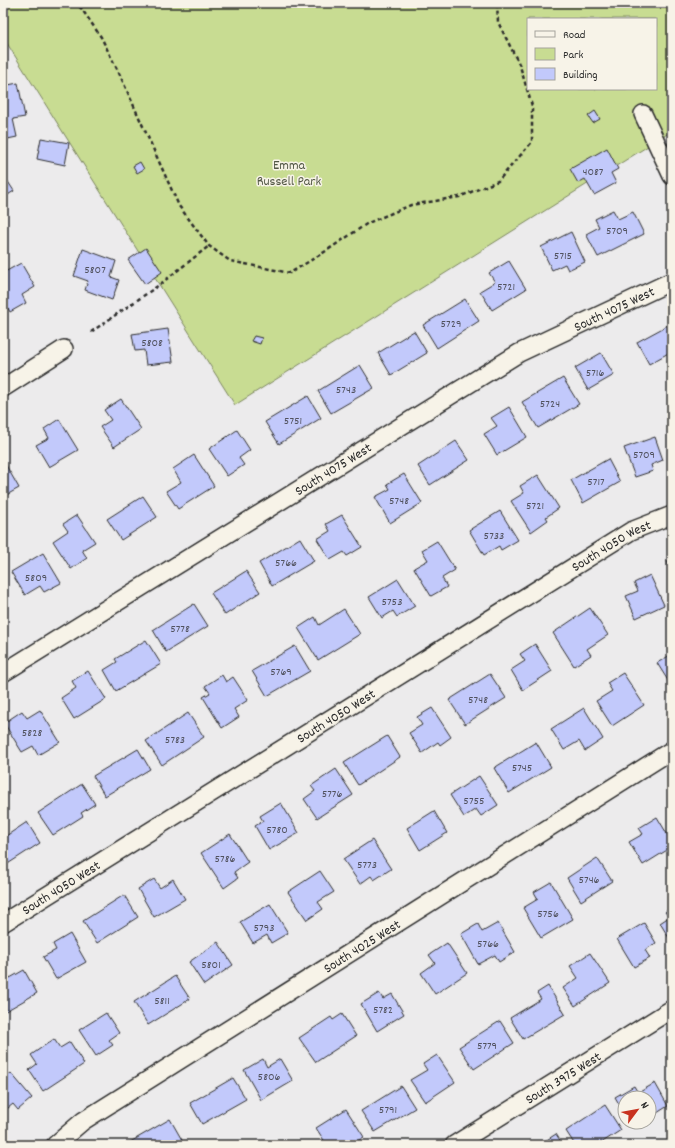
<svg xmlns="http://www.w3.org/2000/svg" width="675" height="1148" font-family="Dekko,sans-serif">
<rect width="100%" height="100%" fill="#ecebec"/>
<filter id="ink" filterUnits="userSpaceOnUse"><feTurbulence type="fractalNoise" baseFrequency=".025" numOctaves="2"/><feDisplacementMap in="SourceGraphic" scale="8" xChannelSelector="R" yChannelSelector="G"/><feConvolveMatrix kernelMatrix="1 2 1 2 8 2 1 2 1" color-interpolation-filters="sRGB"/></filter>
<g filter="url(#ink)">
<!-- green -->
<path fill="#c8dc92" stroke="#7a845e" fill-rule="evenodd" d="M3,3H672V131L235,405L3,37ZM528,19H656V89H528Z"/>
<!-- building -->
<g fill="#c2c9fb" stroke="#2b2b2b">
<path d="M18,83L25,117L13,119L17,137L3,140V86Z"/>
<path d="M595,111L600,119L593,123L588,116Z"/>
<path d="M41,138L69,143L65,165L37,159Z"/>
<path d="M607,148L618,169L611,173L616,183L594,195L585,179L578,183L570,169Z"/>
<path d="M140,162L144,169L137,173L133,166Z"/>
<path d="M3,174L14,191L3,198Z"/>
<path d="M613,210L618,219L633,212L644,234L598,257L586,234L599,227L595,219Z"/>
<path d="M571,232L585,262L568,270L565,264L552,270L541,247Z"/>
<path d="M146,248L162,272L145,284L128,260Z"/>
<path d="M83,249L116,261L111,277L119,280L112,300L85,290L88,281L74,276Z"/>
<path d="M509,261L526,289L492,310L480,291L495,282L489,273Z"/>
<path d="M21,263L35,287L22,295L26,303L10,312L3,299V273Z"/>
<path d="M465,299L479,321L437,348L423,325Z"/>
<path d="M672,323V351L649,364L637,342Z"/>
<path d="M168,329L173,362L146,365L144,350L135,351L132,334Z"/>
<path d="M414,331L427,353L391,375L378,353Z"/>
<path d="M254,336L262,338L260,344L251,341Z"/>
<path d="M601,353L614,375L588,390L575,368Z"/>
<path d="M360,365L374,388L331,413L318,391Z"/>
<path d="M563,378L579,404L538,428L522,402Z"/>
<path d="M308,396L321,418L279,444L265,422Z"/>
<path d="M121,399L141,429L114,447L100,427L111,420L104,410Z"/>
<path d="M509,407L527,437L497,455L484,434L497,426L491,418Z"/>
<path d="M59,419L78,450L49,467L36,445L49,438L44,429Z"/>
<path d="M237,430L250,450L239,458L244,465L227,476L209,449Z"/>
<path d="M655,437L663,460L651,465L653,471L635,477L624,448Z"/>
<path d="M456,441L469,460L430,485L418,466Z"/>
<path d="M194,455L214,486L178,509L166,491L181,482L173,469Z"/>
<path d="M608,459L620,482L583,503L571,480Z"/>
<path d="M3,460L19,488L3,497Z"/>
<path d="M404,474L422,503L390,523L375,497L390,489L387,484Z"/>
<path d="M538,475L559,508L546,517L548,520L531,532L511,501L524,493L520,486Z"/>
<path d="M143,496L157,517L121,540L107,519Z"/>
<path d="M500,511L518,540L501,550L499,546L484,555L469,530Z"/>
<path d="M77,515L95,542L82,550L87,558L71,569L53,541L68,531L63,524Z"/>
<path d="M342,515L362,547L347,556L344,552L330,560L317,539L330,531L326,524Z"/>
<path d="M300,538L314,561L272,586L259,563Z"/>
<path d="M437,541L455,570L442,578L447,587L431,596L414,568L428,560L422,550Z"/>
<path d="M43,553L61,583L44,592L40,586L25,595L11,572Z"/>
<path d="M672,560V580L667,561Z"/>
<path d="M246,571L260,592L225,615L211,593Z"/>
<path d="M650,575L664,605L636,618L626,596L638,591L634,583Z"/>
<path d="M398,579L415,606L397,617L393,611L382,618L369,597Z"/>
<path d="M194,604L208,626L166,652L153,630Z"/>
<path d="M590,608L608,635L587,649L591,655L574,666L553,633Z"/>
<path d="M344,609L360,634L318,660L298,628L315,617L319,625Z"/>
<path d="M146,640L161,664L116,691L104,670L117,662L115,659Z"/>
<path d="M535,644L552,671L523,690L511,670L525,661L520,654Z"/>
<path d="M295,646L310,671L267,696L252,671Z"/>
<path d="M672,654V687L657,663Z"/>
<path d="M88,671L106,699L74,719L61,698L76,688L72,681Z"/>
<path d="M623,673L644,705L612,726L596,701L612,691L607,683Z"/>
<path d="M490,674L506,698L465,724L449,700Z"/>
<path d="M222,675L226,682L233,677L248,700L234,709L239,717L222,728L203,697L210,693L205,686Z"/>
<path d="M432,708L451,737L440,745L438,742L422,753L409,733L422,725L417,717Z"/>
<path d="M584,708L603,739L585,751L579,741L564,750L551,729Z"/>
<path d="M40,710L60,742L38,755L33,746L22,752L4,723L22,711L27,718Z"/>
<path d="M188,713L204,737L162,765L146,741Z"/>
<path d="M387,736L400,757L358,785L344,763Z"/>
<path d="M536,742L551,767L509,793L494,768Z"/>
<path d="M138,749L150,769L105,796L93,776Z"/>
<path d="M336,769L353,795L317,818L304,799L315,791L311,786Z"/>
<path d="M479,776L498,805L481,816L476,809L464,817L450,795Z"/>
<path d="M82,784L95,804L81,813L83,816L53,835L38,813Z"/>
<path d="M281,803L299,833L269,850L255,826L263,821L260,816Z"/>
<path d="M434,811L447,833L420,850L407,828Z"/>
<path d="M657,817L672,842V847L643,865L629,842L643,834L639,828Z"/>
<path d="M27,822L40,843L3,867V838Z"/>
<path d="M230,834L248,862L234,872L238,878L224,888L201,853Z"/>
<path d="M372,840L391,869L374,880L371,876L360,884L343,859Z"/>
<path d="M597,858L612,881L581,901L567,878Z"/>
<path d="M320,871L334,892L318,902L323,909L307,920L288,892Z"/>
<path d="M154,879L160,888L173,879L185,899L154,917L138,889Z"/>
<path d="M551,882L573,919L541,938L523,908L538,899L534,892Z"/>
<path d="M124,895L138,917L97,943L83,921Z"/>
<path d="M270,904L288,933L271,943L267,935L253,943L240,922Z"/>
<path d="M672,907V943L660,923L669,917L665,912Z"/>
<path d="M498,923L515,952L499,962L495,955L478,964L461,934L478,924L482,932Z"/>
<path d="M644,923L656,943L645,950L650,958L634,967L617,939Z"/>
<path d="M70,934L86,962L56,979L43,957L56,950L53,944Z"/>
<path d="M218,942L233,965L204,985L189,962Z"/>
<path d="M447,943L467,973L435,994L421,973L435,963L429,955Z"/>
<path d="M590,953L610,983L575,1006L563,988L578,978L570,966Z"/>
<path d="M24,970L37,993L4,1012L3,1010V972L5,971L10,978Z"/>
<path d="M175,976L190,999L148,1025L134,1002Z"/>
<path d="M548,986L565,1014L523,1039L510,1018L541,999L537,993Z"/>
<path d="M379,993L383,999L392,994L404,1014L377,1031L361,1004Z"/>
<path d="M106,1013L119,1033L109,1040L113,1045L96,1056L79,1030Z"/>
<path d="M342,1014L356,1036L316,1062L299,1038L331,1017L333,1020Z"/>
<path d="M500,1021L514,1043L474,1069L459,1047Z"/>
<path d="M54,1039L60,1048L70,1042L84,1064L43,1091L29,1070L37,1064L31,1055Z"/>
<path d="M437,1055L455,1082L425,1102L410,1080L427,1070L423,1064Z"/>
<path d="M263,1059L267,1067L280,1059L293,1081L261,1100L244,1070Z"/>
<path d="M11,1073L32,1098L18,1110L13,1104L3,1112V1079Z"/>
<path d="M233,1078L246,1099L202,1124L190,1103Z"/>
<path d="M655,1083L668,1106L649,1118V1098H625V1114L615,1097L634,1086L638,1093Z"/>
<path d="M401,1086L415,1108L375,1132L361,1111Z"/>
<path d="M605,1105L621,1130L598,1145H575L566,1131Z"/>
<path d="M346,1109L364,1137L351,1145H345L343,1142L338,1145H327L316,1128Z"/>
<path d="M170,1119L182,1140L174,1145H125Z"/>
<path d="M630,1122H642L633,1128Z"/>
<path d="M556,1134L563,1145H539Z"/>
</g>
<g fill="none" stroke-linecap="round" stroke-linejoin="round">
<!-- minor casing -->
<g stroke="#2b2b2b" stroke-width="20">
<g id="minor">
<path d="M643,114L672,176"/>
<path d="M3,388L64,349"/>
<path id="s1" d="M3,673L519,353L672,281"/>
<path id="s2" d="M3,923L631,531L672,515"/>
<path id="s3" d="M55,1145L83,1121L672,750"/>
<path id="s4" d="M454,1145L672,1009"/>
</g>
</g>
<!-- path -->
<g stroke="#2b2b2b" stroke-width="2.5" stroke-dasharray="4 3" stroke-linecap="butt">
<path d="M73,3L81,8L101,37L119,73L179,206L209,246L230,261L290,273L326,251L368,223L411,205L459,197L498,181L532,142V106L520,66L498,22L497,3"/>
<path d="M91,332L159,285L209,246"/>
</g>
<!-- minor -->
<use href="#minor" stroke="#f7f3e8" stroke-width="17"/>
</g>
</g>
<g text-anchor="middle" stroke-width="3" stroke-linejoin="round" paint-order="stroke">
<!-- number labels -->
<g font-size="12" fill="#51525f">
<text x="593" y="175">4087</text>
<text x="617" y="234">5709</text>
<text x="563" y="259">5715</text>
<text x="95" y="273">5807</text>
<text x="506" y="290">5721</text>
<text x="451" y="327">5729</text>
<text x="152" y="346">5808</text>
<text x="595" y="376">5716</text>
<text x="346" y="393">5743</text>
<text x="550" y="407">5724</text>
<text x="293" y="424">5751</text>
<text x="644" y="458">5709</text>
<text x="596" y="485">5717</text>
<text x="399" y="504">5748</text>
<text x="535" y="509">5721</text>
<text x="494" y="539">5733</text>
<text x="286" y="566">5766</text>
<text x="36" y="581">5809</text>
<text x="392" y="605">5753</text>
<text x="180" y="632">5778</text>
<text x="281" y="675">5769</text>
<text x="478" y="703">5748</text>
<text x="32" y="736">5828</text>
<text x="175" y="743">5783</text>
<text x="522" y="771">5745</text>
<text x="332" y="797">5776</text>
<text x="474" y="804">5755</text>
<text x="277" y="833">5780</text>
<text x="225" y="862">5786</text>
<text x="367" y="868">5773</text>
<text x="589" y="883">5746</text>
<text x="548" y="917">5756</text>
<text x="264" y="931">5793</text>
<text x="488" y="947">5766</text>
<text x="211" y="968">5801</text>
<text x="162" y="1004">5811</text>
<text x="383" y="1013">5782</text>
<text x="487" y="1049">5779</text>
<text x="269" y="1080">5806</text>
<text x="388" y="1113">5791</text>
</g>
<!-- park labels -->
<g font-size="14" fill="#525745" stroke="#f7f3e8">
<text x="289" y="169">Emma<tspan x="289" dy="16">Russell Park</tspan></text>
</g>
<!-- street labels -->
<g font-size="14" fill="#2b2b2b" stroke="#f7f3e8">
<text dy="5" stroke="none"><textPath href="#s1" startOffset="712">South 4075 West</textPath></text>
<text dy="5" stroke="none"><textPath href="#s1" startOffset="388">South 4075 West</textPath></text>
<text dy="5" stroke="none"><textPath href="#s2" startOffset="716">South 4050 West</textPath></text>
<text dy="5" stroke="none"><textPath href="#s2" startOffset="392">South 4050 West</textPath></text>
<text dy="5" stroke="none"><textPath href="#s2" startOffset="68">South 4050 West</textPath></text>
<text dy="5" stroke="none"><textPath href="#s3" startOffset="366">South 4025 West</textPath></text>
<text dy="5" stroke="none"><textPath href="#s4" startOffset="128">South 3975 West</textPath></text>
</g>
</g>
<!-- margin -->
<rect width="675" height="1148" fill="none" stroke="#f7f3e8" stroke-width="16"/>
<rect x="8" y="8" width="659" height="1132" fill="none" stroke="#2b2b2b" stroke-width="1.5" filter="url(#ink)"/>
<!-- legend -->
<rect x="527" y="18" width="130" height="72" fill="#f7f3e8" stroke="#a5a39c"/>
<rect x="535" y="31" width="20" height="6" fill="#f7f3e8" stroke="#a5a39c"/>
<text x="563" y="38" font-size="12" fill="#2b2b2b">Road</text>
<rect x="535" y="48" width="20" height="12" fill="#c8dc92" stroke="#a5a39c"/>
<text x="563" y="58" font-size="12" fill="#2b2b2b">Park</text>
<rect x="535" y="68" width="20" height="12" fill="#c2c9fb" stroke="#a5a39c"/>
<text x="563" y="78" font-size="12" fill="#2b2b2b">Building</text>
<!-- north arrow -->
<g transform="translate(637 1110) rotate(58)"><circle r="19" fill="#f7f3e8" stroke="#a5a39c"/>
<path d="M0-3L7 15L0 10L-7 15Z" fill="#c8321e"/>
<text y="-6" font-size="11" font-weight="bold" text-anchor="middle" fill="#2b2b2b">N</text>
</g>
</svg>
